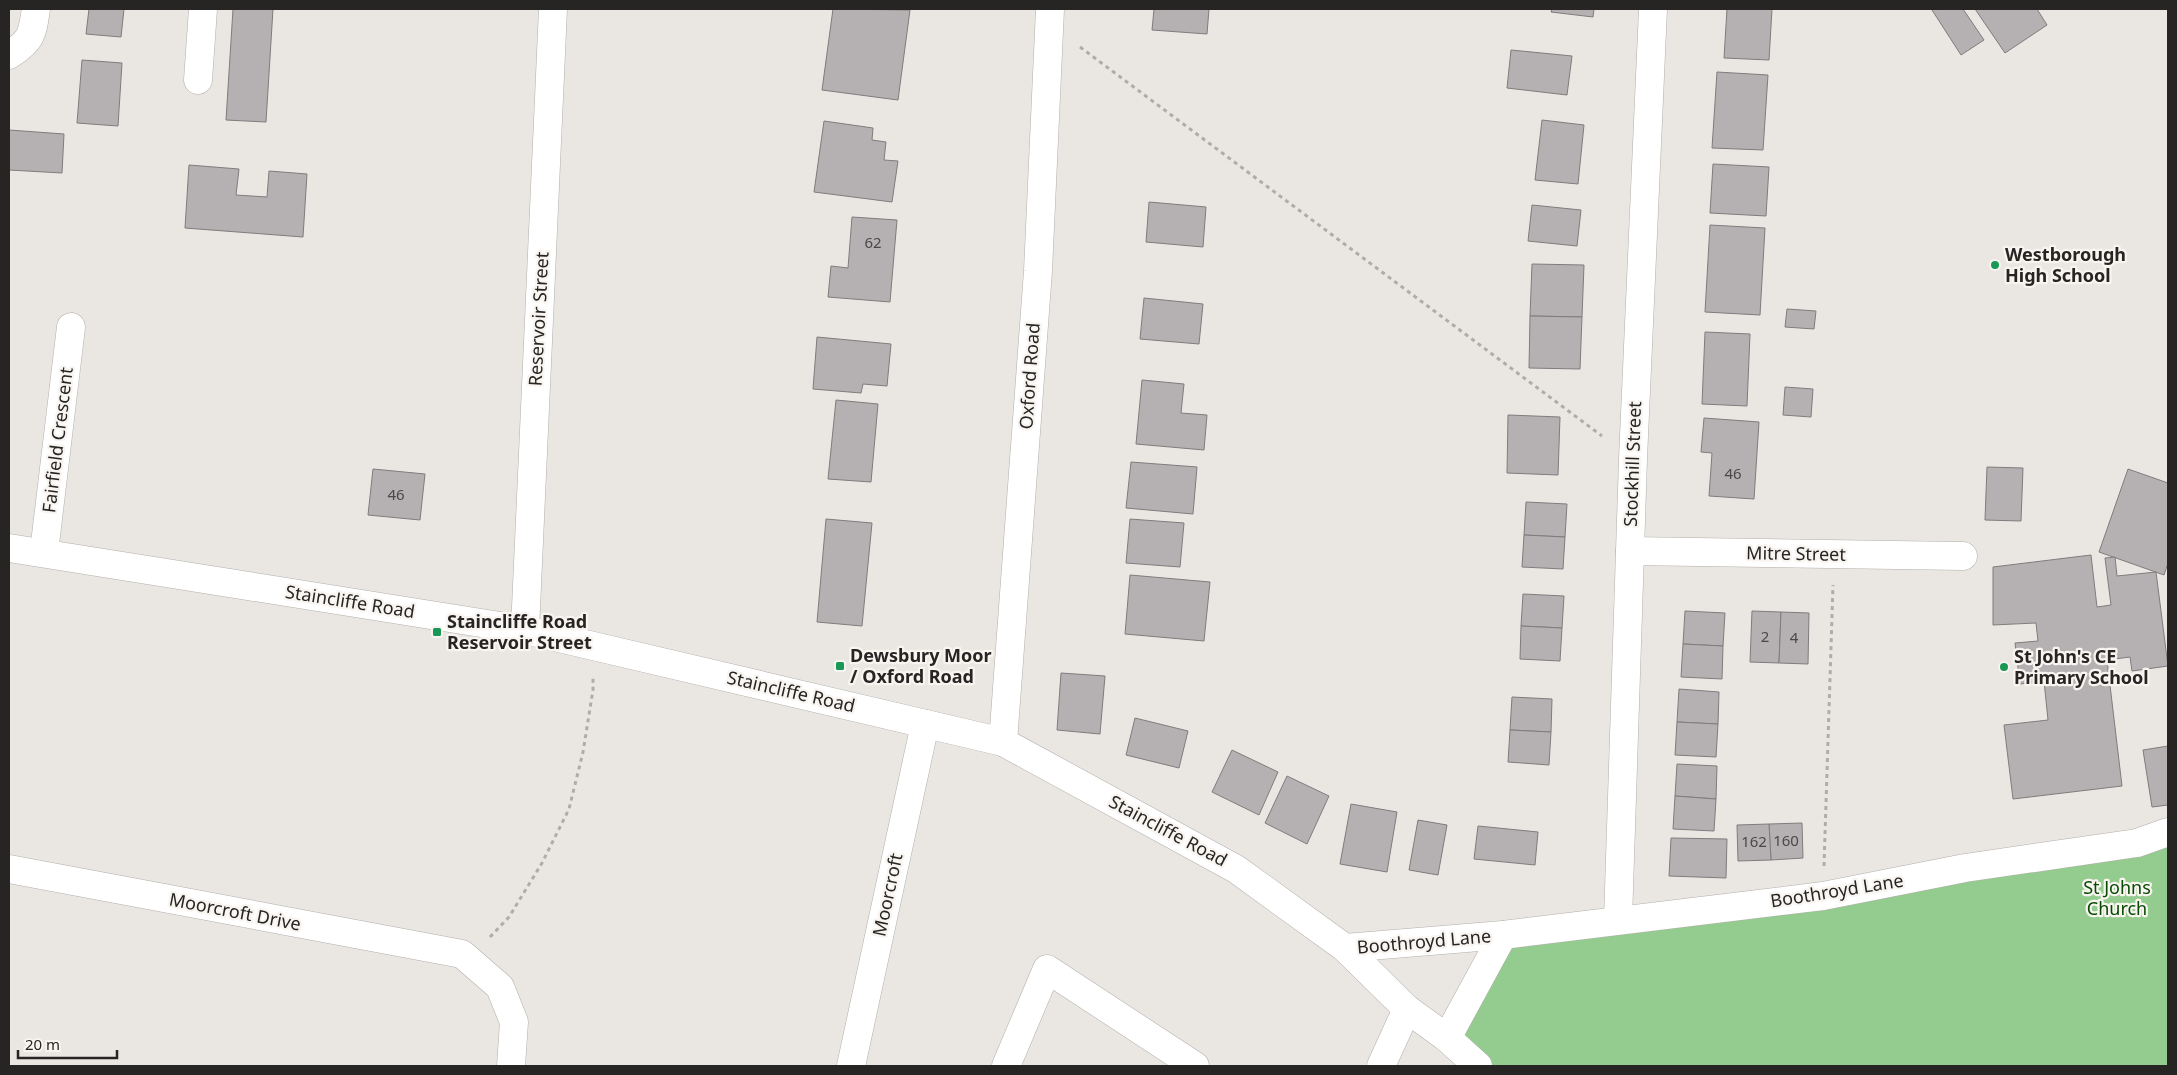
<svg xmlns="http://www.w3.org/2000/svg" width="2177" height="1075" font-family="'Noto Sans',sans-serif">
<rect width="100%" height="100%" fill="#eae7e3"/>
<!-- green -->
<path fill="#94cb8e" d="M2168,832V1066H1478L1447,1038L1503,935Z"/>
<!-- building -->
<g fill="#b5b0b2" stroke="#807b7d">
<path d="M89,9H124L121,37L86,34Z"/>
<path d="M233,9H273L266,122L226,120Z"/>
<path d="M833,9L910,10L898,100L822,90Z"/>
<path d="M1154,9H1209L1207,34L1152,30Z"/>
<path d="M1552,9H1594L1593,17L1551,12Z"/>
<path d="M1727,9H1772L1769,60L1724,58Z"/>
<path d="M1934,9H1963L1984,40L1961,55L1932,10Z"/>
<path d="M1975,9H2037L2047,25L2005,53Z"/>
<path d="M1511,50L1572,56L1567,95L1507,88Z"/>
<path d="M82,60L122,63L118,126L77,123Z"/>
<path d="M1717,72L1768,75L1763,150L1712,148Z"/>
<path d="M1542,120L1584,125L1578,184L1535,180Z"/>
<path d="M824,121L873,128L872,140L886,142L884,160L898,161L892,202L814,192Z"/>
<path d="M9,130L64,134L62,173L9,170Z"/>
<path d="M1713,164L1769,167L1766,216L1710,213Z"/>
<path d="M189,165L239,169L236,195L267,197L269,171L307,174L303,237L185,228Z"/>
<path d="M1149,202L1206,207L1203,247L1146,242Z"/>
<path d="M1532,205L1581,210L1577,246L1528,241Z"/>
<path d="M852,217L897,220L890,302L828,297L831,266L848,268Z"/>
<path d="M1710,225L1765,228L1760,315L1705,312Z"/>
<path d="M1532,264L1584,265L1582,317L1530,316Z"/>
<path d="M1144,298L1203,304L1199,344L1140,339Z"/>
<path d="M1787,309L1816,311L1814,329L1785,327Z"/>
<path d="M1530,316L1582,317L1580,369L1529,368Z"/>
<path d="M1705,332L1750,334L1747,406L1702,404Z"/>
<path d="M817,337L891,344L887,386L863,384L861,393L813,389Z"/>
<path d="M1142,380L1184,384L1181,413L1207,415L1204,450L1136,444Z"/>
<path d="M1785,387L1813,389L1811,417L1783,415Z"/>
<path d="M836,400L878,404L871,482L828,479Z"/>
<path d="M1508,415L1560,417L1558,475L1507,473Z"/>
<path d="M1704,418L1759,422L1754,499L1709,496L1712,453L1701,452Z"/>
<path d="M1131,462L1197,467L1193,514L1126,508Z"/>
<path d="M1987,467L2023,468L2021,521L1985,520Z"/>
<path d="M373,469L425,474L420,520L368,515Z"/>
<path d="M2128,469L2168,483V563L2164,575L2099,552Z"/>
<path d="M1526,502L1567,504L1565,537L1524,535Z"/>
<path d="M826,519L872,523L862,626L817,622Z"/>
<path d="M1130,519L1184,523L1180,567L1126,563Z"/>
<path d="M1524,535L1565,537L1563,569L1522,567Z"/>
<path d="M2091,555L2097,607L2111,605L2105,558L2115,557L2117,576L2156,572L2168,666L2132,671L2130,657L2107,660L2122,786L2013,799L2004,725L2048,720L2044,681L2020,684L2015,643L2038,641L2036,623L1993,625V567Z"/>
<path d="M1130,575L1210,582L1204,641L1125,634Z"/>
<path d="M1523,594L1564,596L1562,628L1521,626Z"/>
<path d="M1685,611L1725,613L1723,646L1683,644Z"/>
<path d="M1752,611L1781,612L1779,663L1750,662Z"/>
<path d="M1781,612L1809,613L1808,664L1779,663Z"/>
<path d="M1521,626L1562,628L1560,661L1520,659Z"/>
<path d="M1683,644L1723,646L1722,679L1681,677Z"/>
<path d="M1061,673L1105,676L1100,734L1057,730Z"/>
<path d="M1679,689L1719,692L1718,724L1677,722Z"/>
<path d="M1512,697L1552,699L1551,732L1510,730Z"/>
<path d="M1135,718L1188,731L1179,768L1126,755Z"/>
<path d="M1677,722L1718,724L1716,757L1675,755Z"/>
<path d="M1510,730L1551,732L1549,765L1508,762Z"/>
<path d="M2168,746V805L2152,807L2143,750Z"/>
<path d="M1232,750L1278,772L1259,815L1212,792Z"/>
<path d="M1677,764L1717,766L1716,799L1675,796Z"/>
<path d="M1287,776L1329,796L1307,844L1265,823Z"/>
<path d="M1675,796L1716,799L1714,831L1673,829Z"/>
<path d="M1351,804L1397,812L1387,872L1340,864Z"/>
<path d="M1418,820L1447,825L1438,875L1409,870Z"/>
<path d="M1802,823L1803,858L1771,860L1769,824Z"/>
<path d="M1769,824L1771,860L1738,861L1737,825Z"/>
<path d="M1478,826L1538,832L1535,865L1474,859Z"/>
<path d="M1671,838L1727,839L1726,878L1669,876Z"/>
</g>
<g fill="none" stroke-linecap="round" stroke-linejoin="round">
<!-- street casing -->
<g stroke="#b2afab" stroke-width="29">
<g id="street">
<path d="M9,55C32,40 32,35 36,9"/>
<path d="M198,80L203,9"/>
<path d="M1630,551L1963,556"/>
<path d="M44,552L71,327"/>
<path d="M525,630L553,9"/>
<path d="M1003,742L1038,271L1050,9"/>
<path d="M9,869L462,954L500,987L514,1022L511,1066"/>
<path d="M1618,920L1633,459L1653,9"/>
<path d="M851,1066L925,724"/>
<path d="M1006,1066L1047,969L1195,1066"/>
<path d="M1381,1066L1407,1009"/>
</g>
</g>
<!-- secondary casing -->
<g stroke="#b2afab" stroke-width="29">
<g id="secondary">
<path d="M9,548L525,630L1003,742L1236,869L1345,948L1407,1009L1447,1038L1478,1066"/>
<path d="M1345,948L1503,935L1823,896L1965,868L2137,843L2168,832"/>
<path d="M1447,1038L1503,935"/>
</g>
</g>
<!-- path -->
<g stroke="#afaca9" stroke-width="3" stroke-dasharray="4 4" stroke-linecap="butt">
<path d="M1080,47L1602,436"/>
<path d="M1824,866L1833,585"/>
<path d="M490,937L509,917L542,863L569,809L583,752L593,690V677"/>
</g>
<!-- street -->
<use href="#street" stroke="#fff" stroke-width="28"/>
<!-- secondary -->
<use href="#secondary" stroke="#fff" stroke-width="28"/>
</g>
<!-- markers -->
<g fill="#1a9856" stroke="#f8f4f0" stroke-width="2">
<circle cx="1995" cy="265" r="5"/>
<rect x="432" y="627" width="10" height="10" rx="2.5"/>
<rect x="835" y="661" width="10" height="10" rx="2.5"/>
<circle cx="2004" cy="667" r="5"/>
</g>
<g text-anchor="middle" stroke-width="4.5" stroke-linejoin="round" paint-order="stroke">
<!-- number labels -->
<g font-size="15" fill="#4a4848">
<text x="873" y="248">62</text>
<text x="1733" y="479">46</text>
<text x="396" y="500">46</text>
<text x="1765" y="642">2</text>
<text x="1794" y="643">4</text>
<text x="1786" y="846">160</text>
<text x="1754" y="847">162</text>
</g>
<!-- poi labels -->
<g font-size="18" font-weight="bold" fill="#262524" stroke="#f8f4f0" text-anchor="start">
<text x="2005" y="261">Westborough<tspan x="2005" dy="21">High School</tspan></text>
<text x="447" y="628">Staincliffe Road<tspan x="447" dy="21">Reservoir Street</tspan></text>
<text x="850" y="662">Dewsbury Moor<tspan x="850" dy="21">/ Oxford Road</tspan></text>
<text x="2014" y="663">St John's CE<tspan x="2014" dy="21">Primary School</tspan></text>
</g>
<!-- street labels -->
<g font-size="18" fill="#262524" stroke="#f8f4f0">
<text transform="translate(539 319) rotate(-87)" y="6">Reservoir Street</text>
<text transform="translate(1030 376) rotate(-86)" y="6">Oxford Road</text>
<text transform="translate(58 440) rotate(-83)" y="6">Fairfield Crescent</text>
<text transform="translate(1633 464) rotate(-88)" y="6">Stockhill Street</text>
<text transform="translate(1796 554) rotate(1)" y="6">Mitre Street</text>
<text transform="translate(350 602) rotate(9)" y="6">Staincliffe Road</text>
<text transform="translate(791 692) rotate(13)" y="6">Staincliffe Road</text>
<text transform="translate(1168 831) rotate(28)" y="6">Staincliffe Road</text>
<text transform="translate(1837 891) rotate(-9)" y="6">Boothroyd Lane</text>
<text transform="translate(888 895) rotate(-78)" y="6">Moorcroft</text>
<text transform="translate(235 912) rotate(11)" y="6">Moorcroft Drive</text>
<text transform="translate(1424 942) rotate(-5)" y="6">Boothroyd Lane</text>
</g>
<!-- park labels -->
<g font-size="18" fill="#074b03" stroke="#f8f4f0">
<text x="2117" y="894">St Johns<tspan x="2117" dy="21">Church</tspan></text>
</g>
</g>
<!-- border -->
<rect width="2177" height="1075" fill="none" stroke="#262524" stroke-width="20"/>
<!-- scale -->
<path d="M18 1050v8h99v-8" fill="none" stroke="#262524" stroke-width="2.5"/>
<text x="25" y="1050" font-size="15" fill="#262524" stroke="#f8f4f0" stroke-width="4" paint-order="stroke">20 m</text>
</svg>
